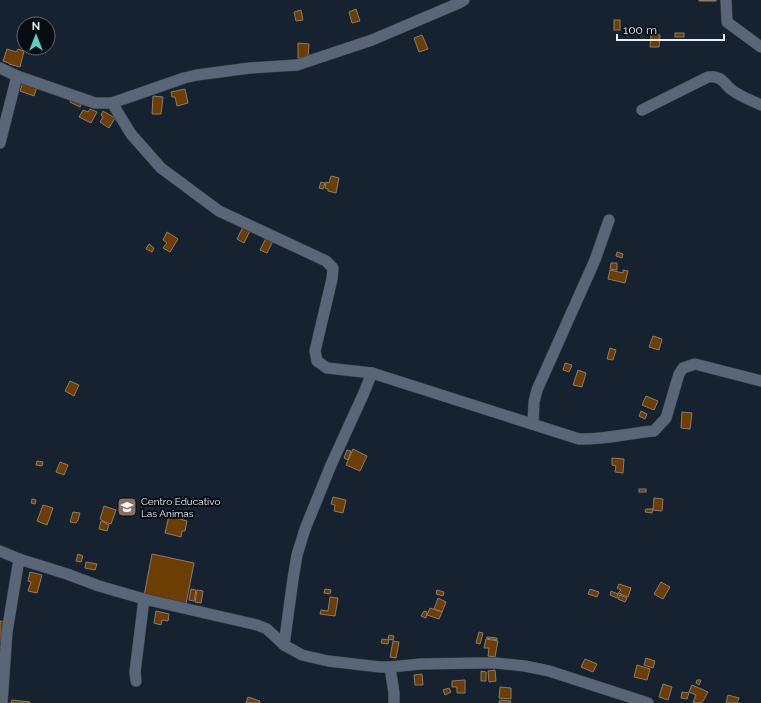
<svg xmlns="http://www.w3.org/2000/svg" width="761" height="703" font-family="Raleway,sans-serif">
<rect width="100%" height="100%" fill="#172230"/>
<!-- building -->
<g fill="#6c3e03" stroke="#8d7b6c">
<rect x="699" y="0" width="17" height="1"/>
<path d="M356,9L360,21L352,23L349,12Z"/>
<path d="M301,10L303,20L296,21L294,12Z"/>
<rect x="614" y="20" width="6" height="10"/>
<rect x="675" y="33" width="9" height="4"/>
<path d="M651,34L660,35L659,47H650Z"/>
<path d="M422,35L428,49L419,52L414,38Z"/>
<path d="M298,43L309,44L308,58H298Z"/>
<path d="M7,49L16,52L18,49L24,51L20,67L9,64V63L3,61Z"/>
<path d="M23,82L37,87L34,96L20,91Z"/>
<path d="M185,89L188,103L177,106L175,97H172L171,92Z"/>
<path d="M153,96L163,97L161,114H152Z"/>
<path d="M72,98L82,103L80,107L70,102Z"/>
<path d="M90,109L97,112L91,123L79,117L83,110L88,112Z"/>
<path d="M103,111L115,118L109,128L100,122L103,117L101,115Z"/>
<path d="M331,176L339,178L336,193L328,191V189L325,188L326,182L329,183Z"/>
<path d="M321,182L325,183L323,189L319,188Z"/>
<path d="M243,227L250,231L244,243L237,239Z"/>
<path d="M167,232L178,239L170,252L163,248L167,243L163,240Z"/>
<path d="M266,238L273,241L267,253L260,250Z"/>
<path d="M149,244L154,248L152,252L146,249Z"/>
<path d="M617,252L623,254L622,258L616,256Z"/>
<path d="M611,263H617V270L610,269Z"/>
<path d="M610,270L623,273V270L628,271L625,283L608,279Z"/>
<path d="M653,336L662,339L659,350L649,347Z"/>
<path d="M610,348L616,350L613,360L607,359Z"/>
<path d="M565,363L572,365L569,372L563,370Z"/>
<path d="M578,370L586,373L582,387L573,385Z"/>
<path d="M70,381L79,385L74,396L65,391Z"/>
<path d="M646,396L658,401L654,410L642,405Z"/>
<path d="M641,411L647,414L645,419L639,416Z"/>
<path d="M682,412L692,413L690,429L681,428Z"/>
<path d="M353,449L367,456L360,471L346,465Z"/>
<path d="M347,450L351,451L348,460L344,458Z"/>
<path d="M612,458L624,459L623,473L615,472L616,466L612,465Z"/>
<path d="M37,461L43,462L42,466L36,465Z"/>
<path d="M60,462L68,465L64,475L56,472Z"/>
<rect x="639" y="489" width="7" height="3"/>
<path d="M333,497L346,500L343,513L334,511L335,505L331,504Z"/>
<path d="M654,498L663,499L662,511L653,510Z"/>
<path d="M32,499L36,500L35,504L31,503Z"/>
<path d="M43,505L53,508L47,525L37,521Z"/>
<path d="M104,506L116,510L111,524L105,522L100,519Z"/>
<path d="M646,509H653L652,513L645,512Z"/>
<path d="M73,512L80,513L78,520L76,523L70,522Z"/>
<path d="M169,516L187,521L185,531H182L181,537L165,533Z"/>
<path d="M101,521L109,525L107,531L99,529Z"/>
<path d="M78,554L83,556L81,562L76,561Z"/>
<path d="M152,554L194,563L186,604L144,596Z"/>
<path d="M86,562L97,564L95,570L85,568Z"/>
<path d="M30,572L42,575L37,593L28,591L31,582L28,581Z"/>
<path d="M661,582L670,587L663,599L654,594Z"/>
<path d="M619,584L631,588L628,597L618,593L621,590L617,588Z"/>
<path d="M191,589L196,590L194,601L189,600Z"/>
<path d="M325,589L331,590L330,594L324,593Z"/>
<path d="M590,589L599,592L597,597L588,594Z"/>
<path d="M197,590L203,591L201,603L195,602Z"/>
<path d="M437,590L444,592L443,596L436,594Z"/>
<path d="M611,591L618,594L617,598L610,595Z"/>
<path d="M620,595L627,598L625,602L618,599Z"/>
<path d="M330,597L338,598L335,616L320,614L321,610L328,611Z"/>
<path d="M438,598L446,602L442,612L434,609Z"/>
<path d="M430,608L442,612L439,619L427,615Z"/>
<path d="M156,611L169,614L168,621L162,620L161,625L154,623Z"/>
<path d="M424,611L427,612L426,618L421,616Z"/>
<path d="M0,621L5,622L1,641H0Z"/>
<path d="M479,632L483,633L480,644L476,643Z"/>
<path d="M389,635L394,636L393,640L388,639Z"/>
<path d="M487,637L497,638V640L486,638Z"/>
<path d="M382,639L389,640L388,644L381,643Z"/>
<path d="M486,639L498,641L495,657L488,656L489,648H484Z"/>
<path d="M393,641L399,642L396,658L390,657Z"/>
<path d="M646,658L655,661L653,668L644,665Z"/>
<path d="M585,659L597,664L593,672L581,667Z"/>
<path d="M637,665L650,669L647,680L634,677Z"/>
<path d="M495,670L496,681L489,682L488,671Z"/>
<path d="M481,671L486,672V681H481Z"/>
<path d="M422,674L423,685H415L414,675Z"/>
<path d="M465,680V693H457V687H452V681Z"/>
<path d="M697,680H701L699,685L696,683Z"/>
<path d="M663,684L672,687L668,700L659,697Z"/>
<path d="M692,685L708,692L702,703H696L693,702L696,695L689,692Z"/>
<path d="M500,687L511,688V699L499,698Z"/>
<path d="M449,688L451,692L445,695L443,690Z"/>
<path d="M682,692L689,693L687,699L681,698Z"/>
<path d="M728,695L739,698L737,703H726Z"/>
<path d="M248,697L260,701L259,703H246Z"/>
<path d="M12,700L30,702V703H11Z"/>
<path d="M500,700L511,701L510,703H499Z"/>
</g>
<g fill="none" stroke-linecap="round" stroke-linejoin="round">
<!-- minor casing -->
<g stroke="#353d49" stroke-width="12">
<g id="minor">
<path d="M726,0L727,22L761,47"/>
<path d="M0,68L17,76L95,103H112L184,78L197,75L250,68L297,65L372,40L459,3L464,0"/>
<path d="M112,103L131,134L161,168L219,211L326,261L333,268L332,279L315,351L317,361L327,368L372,373L579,439C604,440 629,433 654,431L666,418L679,374L683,368L695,364L761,381"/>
<path d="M642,110L708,77C711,77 714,76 718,78C724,80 727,87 732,90C741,97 751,100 761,105"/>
<path d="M0,143L17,76"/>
<path d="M533,424L534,402L537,390L595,260L609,220"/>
<path d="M0,551L19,559L67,574L99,586L144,599L257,625L267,629L284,645L302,655L328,661L380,667H390L394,693V703"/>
<path d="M284,645L293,579L297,555L305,529L331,465L363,395L372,373"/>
<path d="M390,667L421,664L481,663H496L525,666L549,671L648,703"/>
<path d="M136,681L135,672L144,599"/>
<path d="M2,703L7,632L19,559"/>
</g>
</g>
<!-- minor -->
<use href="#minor" stroke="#596677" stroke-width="11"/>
</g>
<!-- icons -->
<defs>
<g id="school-square" transform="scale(1)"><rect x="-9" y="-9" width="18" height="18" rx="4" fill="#8d6e63" stroke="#070b12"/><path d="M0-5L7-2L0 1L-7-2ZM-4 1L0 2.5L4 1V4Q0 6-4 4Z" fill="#fff"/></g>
</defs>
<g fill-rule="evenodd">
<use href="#school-square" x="127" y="507"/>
</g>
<g text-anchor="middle" stroke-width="4" stroke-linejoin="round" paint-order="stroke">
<!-- poi labels -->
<g font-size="10" fill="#e7eff8" stroke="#070b12" text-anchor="start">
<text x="141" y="505">Centro Educativo<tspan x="141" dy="12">Las Animas</tspan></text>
</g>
</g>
<!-- north arrow -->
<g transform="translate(36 36)"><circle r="19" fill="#070b12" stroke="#61666e"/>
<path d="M0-3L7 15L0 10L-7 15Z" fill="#5dceb9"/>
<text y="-6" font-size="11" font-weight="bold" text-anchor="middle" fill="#e7eff8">N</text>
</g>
<!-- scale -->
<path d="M617 34v6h107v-6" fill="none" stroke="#e7eff8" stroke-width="2"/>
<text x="623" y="34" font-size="12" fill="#e7eff8" stroke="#070b12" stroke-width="3" paint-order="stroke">100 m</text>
</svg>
